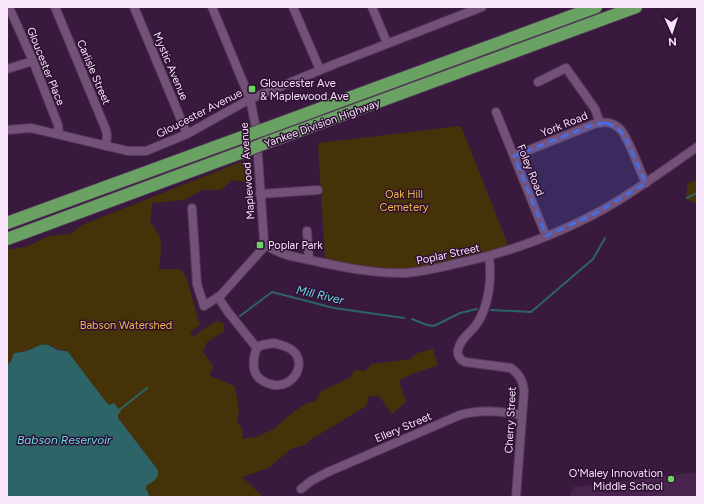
<svg xmlns="http://www.w3.org/2000/svg" width="704" height="504" font-family="Figtree,sans-serif">
<rect width="100%" height="100%" fill="#391a3e"/>
<!-- built -->
<path fill="#47234d" d="M697,472V497H570L573,487L594,485Z"/>
<!-- green -->
<g fill="#463208">
<path d="M461,126L508,245L491,251L419,268C387,271 356,264 325,259L318,143Z"/>
<path d="M243,161L247,164L249,183L232,180L221,190H202L184,200L152,203L150,222C165,238 161,249 159,269H180L186,277L200,325L190,332L192,337L216,321L224,323V331L207,342L203,352L213,366L210,376L235,386L239,410L237,422L242,427L243,439L256,437L274,429L287,417L305,404L315,401L322,391L349,378L355,370L365,371L372,364L411,359L417,353L433,349L438,365L407,376L399,381L406,402L392,414L379,396H369L366,406L315,437L304,445L291,449L268,468L242,477L260,494L262,497H146L140,491L155,466L118,418L111,405L106,402L65,350H59L50,345H40L27,351L15,353L7,367V250L29,246L48,236L70,234L82,225Z"/>
<path d="M697,180V203H696L688,200L686,197L688,183Z"/>
</g>
<!-- water -->
<path fill="#2c6468" d="M40,345C51,344 49,346 58,350C62,351 64,350 68,352L106,402L110,405L114,403L121,412L118,414V418L158,470C159,480 154,480 146,486V489L150,497H7V366L11,361L13,355L15,353L27,351Z"/>
<g fill="none" stroke-linecap="round" stroke-linejoin="round">
<!-- stream -->
<g stroke="#2c6468" stroke-width="2">
<path d="M687,198L697,193"/>
<path d="M491,310L531,312L593,259L605,238"/>
<path d="M240,316L272,292L334,308L404,318"/>
<path d="M412,319L427,325L434,326L460,313L477,309"/>
<path d="M118,411L147,388"/>
</g>
<!-- minor casing -->
<g stroke="#533958" stroke-width="10">
<g id="minor">
<path d="M9,7L33,61L58,125L59,134"/>
<path d="M55,7L106,130L107,135L106,146"/>
<path d="M134,7L187,134"/>
<path d="M212,7L250,99L256,128L264,241C270,254 305,259 319,262C347,268 377,274 406,273C424,272 442,267 459,263C508,253 561,233 604,209C636,191 667,168 697,147"/>
<path d="M293,7L320,70"/>
<path d="M372,7L387,43"/>
<path d="M7,69L33,61"/>
<path d="M538,82L566,68L595,109L600,123"/>
<path d="M496,112L546,236"/>
<path d="M7,130L31,128L128,151H146L187,134L250,99L335,64L482,7"/>
<path d="M514,156L594,124C603,121 613,122 620,129C629,138 639,170 646,183"/>
<path d="M260,194L318,190"/>
<path d="M192,208L197,284L204,306L221,295L266,245"/>
<path d="M307,231L309,259"/>
<path d="M489,257C492,278 489,307 476,325C470,333 460,339 458,350C457,355 460,360 465,362L511,368C520,375 523,381 524,391L516,497"/>
<path d="M218,297L228,312L257,348"/>
<path d="M274,343C280,345 287,346 292,350C311,365 287,399 260,379C251,372 253,357 257,348L262,345Z"/>
<path d="M301,489L311,481L328,472L460,415C480,409 502,411 521,415"/>
</g>
</g>
<!-- trunk casing -->
<g stroke="#533958" stroke-width="14">
<g id="trunk">
<path d="M262,130L596,7"/>
<path d="M263,144L636,7"/>
<path d="M7,223L248,135"/>
<path d="M7,239L248,150"/>
</g>
</g>
<!-- minor -->
<use href="#minor" stroke="#735178" stroke-width="8"/>
<!-- trunk -->
<use href="#trunk" stroke="#6aa264" stroke-width="12"/>
<!-- trunk-bridge casing -->
<g stroke="#533958" stroke-width="14" stroke-linecap="butt">
<g id="trunk-bridge">
<path d="M248,135L262,130"/>
<path d="M248,150L263,144"/>
</g>
</g>
<!-- trunk-bridge -->
<use href="#trunk-bridge" stroke="#6aa264" stroke-width="12"/>
</g>
<!-- marked area -->
<path fill="#496cdf" fill-opacity="0.2" stroke="#496cdf" stroke-width="3" stroke-dasharray="8 5" stroke-linejoin="round" d="M606,123L617,127L625,136L646,183L593,215L546,236L514,156L594,124Z"/>
<!-- markers -->
<g fill="#6cd362" stroke="#2e1033" stroke-width="1.5">
<rect x="248" y="85" width="8" height="8" rx="2"/>
<rect x="256" y="241" width="8" height="8" rx="2"/>
<circle cx="671" cy="479" r="4"/>
</g>
<g text-anchor="middle" stroke-width="3" stroke-linejoin="round" paint-order="stroke">
<!-- street labels -->
<g font-size="11" fill="#f8e4fb" stroke="#2e1033">
<text transform="translate(46 66) rotate(68)" y="4">Gloucester Place</text>
<text transform="translate(171 66) rotate(67)" y="4">Mystic Avenue</text>
<text transform="translate(94 72) rotate(67)" y="4">Carlisle Street</text>
<text transform="translate(199 113) rotate(-27)" y="4">Gloucester Avenue</text>
<text transform="translate(322 123) rotate(-20)" y="4">Yankee Division Highway</text>
<text transform="translate(564 124) rotate(-22)" y="4">York Road</text>
<text transform="translate(531 170) rotate(68)" y="4">Foley Road</text>
<text transform="translate(247 171) rotate(-94)" y="4">Maplewood Avenue</text>
<text transform="translate(448 254) rotate(-12)" y="4">Poplar Street</text>
<text transform="translate(510 420) rotate(-87)" y="4">Cherry Street</text>
<text transform="translate(403 427) rotate(-23)" y="4">Ellery Street</text>
</g>
<!-- poi labels -->
<g font-size="11" fill="#f8e4fb" stroke="#2e1033" text-anchor="start">
<text x="260" y="87">Gloucester Ave<tspan x="260" dy="13">&amp; Maplewood Ave</tspan></text>
<text x="268" y="249">Poplar Park</text>
<text x="663" y="477" text-anchor="end">O'Maley Innovation<tspan x="663" dy="13">Middle School</tspan></text>
</g>
<!-- park labels -->
<g font-size="11" fill="#efb846" stroke="#2e1033">
<text x="404" y="198">Oak Hill<tspan x="404" dy="13">Cemetery</tspan></text>
<text x="126" y="329">Babson Watershed</text>
</g>
<!-- water labels -->
<g font-size="12" font-style="italic" fill="#66dce5" stroke="#2e1033">
<text transform="translate(320 295) rotate(13)" y="4">Mill River</text>
<text x="64" y="444">Babson Reservoir</text>
</g>
</g>
<!-- border -->
<rect width="704" height="504" fill="none" stroke="#f8e4fb" stroke-width="16"/>
<!-- north arrow -->
<g transform="translate(672 32) rotate(177)" stroke="#2e1033" stroke-width="3" paint-order="stroke">
<path d="M0-3L7 15L0 10L-7 15Z" fill="#f8e4fb"/>
<text y="-6" font-size="11" font-weight="bold" text-anchor="middle" fill="#f8e4fb">N</text>
</g>
</svg>
